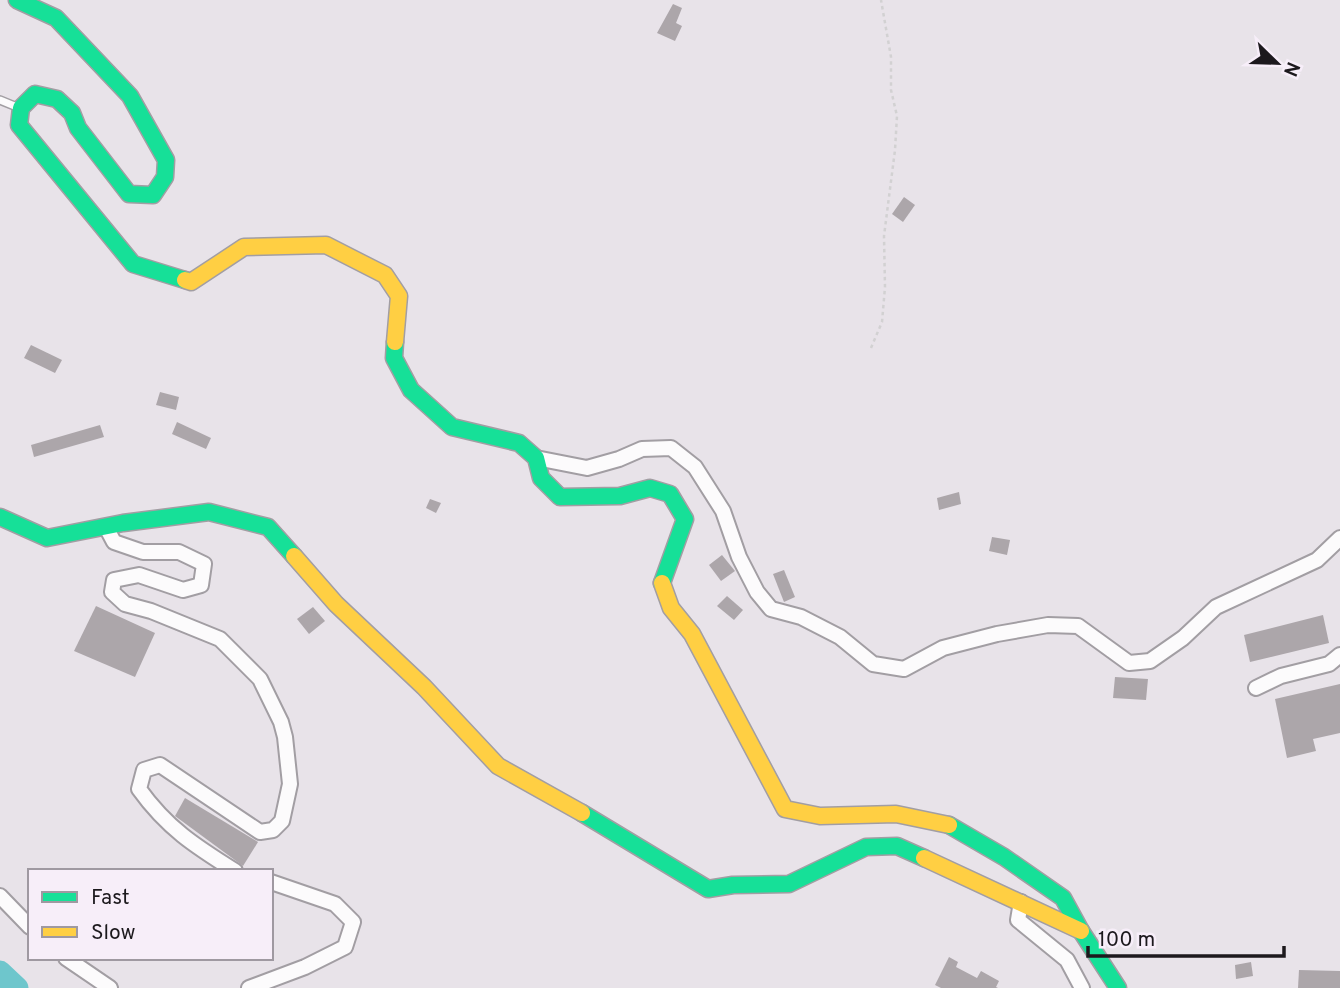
<svg xmlns="http://www.w3.org/2000/svg" width="1340" height="988" font-family="Overpass,sans-serif">
<rect width="100%" height="100%" fill="#e8e3e9"/>
<g fill="none" stroke-linecap="round" stroke-linejoin="round">
<!-- river -->
<path stroke="#6ec6cc" stroke-width="23" d="M0,972L17,988"/>
</g>
<!-- building -->
<g fill="#aca6aa">
<path d="M673,4L682,8L676,23L682,26L675,41L657,33Z"/>
<path d="M904,197L915,205L903,222L892,214Z"/>
<path d="M31,345L62,360L55,373L24,358Z"/>
<path d="M160,392L179,397L176,410L156,405Z"/>
<path d="M177,422L211,438L206,449L172,434Z"/>
<path d="M100,425L104,437L34,457L31,445Z"/>
<path d="M959,492L961,504L939,510L937,498Z"/>
<path d="M430,499L441,503L436,513L426,508Z"/>
<path d="M992,537L1010,540L1007,555L989,551Z"/>
<path d="M722,555L735,571L721,581L709,565Z"/>
<path d="M784,570L795,597L784,602L773,574Z"/>
<path d="M727,596L743,610L734,620L717,606Z"/>
<path d="M96,606L155,633L135,677L74,651Z"/>
<path d="M313,607L325,621L309,634L297,619Z"/>
<path d="M1323,615L1329,643L1250,662L1244,635Z"/>
<path d="M1115,677L1148,679L1146,700L1113,698Z"/>
<path d="M1340,684V733L1313,739L1316,751L1287,758L1275,699Z"/>
<path d="M185,798L258,842L243,866L175,816Z"/>
<path d="M949,957L958,962L956,967L977,978L981,971L999,981L996,987L998,988H941L935,985Z"/>
<path d="M1251,962L1253,976L1236,979L1235,965Z"/>
<path d="M1299,970L1340,971V988H1298Z"/>
</g>
<g fill="none" stroke-linecap="round" stroke-linejoin="round">
<!-- lane casing -->
<g stroke="#a29ea3" stroke-width="10">
<path id="lane" d="M0,100L17,107"/>
</g>
<!-- street casing -->
<g stroke="#a29ea3" stroke-width="18">
<g id="street">
<path d="M536,458L587,468L619,459L642,449L671,448L695,467L723,511L739,557L757,592L771,609L801,617L840,637L873,664L904,669L943,648L997,634L1048,625L1078,626L1129,663L1150,661L1183,638L1216,607L1317,560L1340,538"/>
<path d="M106,527L114,542L143,552H179L204,564L201,585L183,590L139,575L114,580L112,592L125,604L151,611L220,639L260,679L281,722L285,737L290,784L282,821L273,830L260,832L160,765L144,770L139,789C167,828 195,846 235,871"/>
<path d="M1256,688L1281,676L1329,664L1340,655"/>
<path d="M0,896L30,927"/>
<path d="M1021,902L1018,920L1067,960L1082,988"/>
<path d="M66,958L110,988"/>
<path d="M249,988L305,967L345,947L353,922L335,904L271,882"/>
</g>
</g>
<!-- fast casing -->
<g stroke="#a29ea3" stroke-width="19">
<g id="fast">
<path d="M17,0L56,18L130,96L166,160L165,177L153,195L129,194L78,128L72,113L57,99L35,94L21,108L19,125L133,264L185,280"/>
<path d="M395,342L394,358L411,390L452,427L519,443L536,458L541,478L560,497L620,496L650,488L670,494L685,519L662,583"/>
<path d="M0,517L47,538L123,523L209,512L268,527L294,556"/>
<path d="M582,813L708,889L733,885L789,884L866,847L897,846L924,858"/>
<path d="M949,825L1004,857L1063,898L1081,931L1118,988"/>
</g>
</g>
<!-- slow casing -->
<g stroke="#a29ea3" stroke-width="19">
<g id="slow">
<path d="M185,280L191,282L244,247L326,245L385,275L399,296L395,342"/>
<path d="M294,556L336,604L424,687L498,766L582,813"/>
<path d="M662,583L671,608L692,634L785,809L820,816L896,814L949,825"/>
<path d="M924,858L1081,931"/>
</g>
</g>
<!-- path -->
<path stroke="#d2d1d2" stroke-width="2.5" stroke-dasharray="3.5 3.5" stroke-linecap="butt" d="M871,348L882,322L885,287L884,236L895,150L897,116L891,90V57L881,0"/>
<!-- lane -->
<use href="#lane" stroke="#fcfbfc" stroke-width="7"/>
<!-- street -->
<use href="#street" stroke="#fcfbfc" stroke-width="14"/>
<!-- fast -->
<use href="#fast" stroke="#16e098" stroke-width="16"/>
<!-- slow -->
<use href="#slow" stroke="#ffcf43" stroke-width="16"/>
</g>
<!-- legend -->
<rect x="28" y="869" width="245" height="91" fill="#f7eef9" stroke="#9f99a1" stroke-width="2"/>
<rect x="42" y="892" width="35" height="10" fill="#16e098" stroke="#9f99a1" stroke-width="2"/>
<text x="91" y="904" font-size="21" fill="#1c191d">Fast</text>
<rect x="42" y="927" width="35" height="10" fill="#ffcf43" stroke="#9f99a1" stroke-width="2"/>
<text x="91" y="939" font-size="21" fill="#1c191d">Slow</text>
<!-- north arrow -->
<g transform="translate(1277 63) rotate(113)" stroke="#f7eef9" stroke-width="5" paint-order="stroke">
<path d="M0-5L12 26L0 18L-12 26Z" fill="#1c191d"/>
<text y="-10" font-size="19" font-weight="bold" text-anchor="middle" fill="#1c191d">N</text>
</g>
<!-- scale -->
<path d="M1088 946v10h196v-10" fill="none" stroke="#1c191d" stroke-width="3.5"/>
<text x="1098" y="946" font-size="21" fill="#1c191d" stroke="#f7eef9" stroke-width="5" paint-order="stroke">100 m</text>
</svg>
